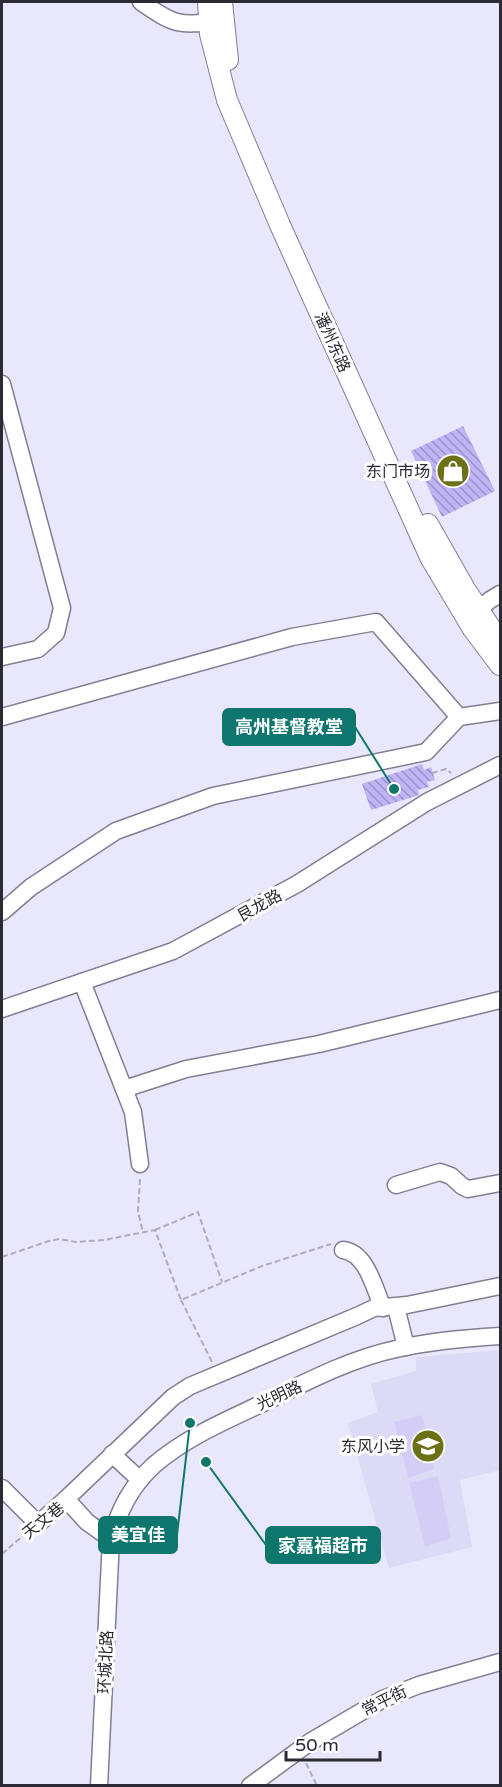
<svg xmlns="http://www.w3.org/2000/svg" width="502" height="1787" font-family="'Varela Round','Noto Sans SC',sans-serif">
<defs>
<pattern id="building-back-hatch" width="6" height="6" patternUnits="userSpaceOnUse" patternTransform="scale(1.5)"><rect width="6" height="6" fill="#bfb4f6"/><path d="M-1 5l2 2M0 0l6 6M5-1l2 2" fill="none" stroke="#9b93c8"/></pattern>
</defs>
<rect width="100%" height="100%" fill="#e9e7fc"/>
<!-- built -->
<path fill="#dddaf6" d="M500,1350V1470L460,1480L472,1547L389,1568L348,1423L378,1412L371,1384L416,1371V1357Z"/>
<!-- pitch -->
<g fill="#d4cef6">
<path d="M422,1415L434,1469L408,1478L394,1422Z"/>
<path d="M438,1476L451,1538L425,1547L409,1483Z"/>
</g>
<!-- building -->
<g fill="url(#building-back-hatch)">
<path d="M463,426L495,491L442,517L411,451Z"/>
<path d="M422,764L424,770L431,767L435,780L427,782L429,787L418,790L419,795L371,810L362,784Z"/>
</g>
<g fill="none" stroke-linecap="round" stroke-linejoin="round">
<!-- minor casing -->
<g stroke="#817f92" stroke-width="19">
<g id="minor">
<path d="M141,2C177,27 179,25 222,21"/>
<path d="M2,384L62,608L56,633L38,649L2,657"/>
<path d="M470,617L490,600L500,594"/>
<path d="M2,717L292,637L376,622L459,717L500,711"/>
<path d="M2,912L31,887L116,831L213,796L426,752L459,717"/>
<path d="M82,982L133,1112L140,1164"/>
<path d="M2,1009L173,951L297,884L427,802L500,765"/>
<path d="M124,1089L186,1069L319,1044L500,1000"/>
<path d="M396,1185L440,1172L451,1176L462,1186L468,1189L500,1183"/>
<path d="M343,1250C367,1253 374,1288 383,1308"/>
<path d="M396,1307L406,1347"/>
<path d="M112,1454L140,1480"/>
<path d="M2,1488L38,1524L66,1499L87,1522L111,1539"/>
<path d="M66,1499L173,1397L190,1386L357,1316L374,1308L407,1305L500,1286"/>
<path d="M99,1786L111,1539C119,1510 131,1486 154,1465C185,1438 225,1421 261,1404C304,1383 349,1359 396,1349C431,1341 465,1338 500,1336"/>
<path d="M250,1786L310,1742L383,1699L419,1685L500,1662"/>
</g>
</g>
<!-- major casing -->
<g stroke="#817f92" stroke-width="22">
<g id="major">
<path d="M208,2L210,34L227,100L280,225L430,557L473,629L500,665"/>
<path d="M222,2L228,60"/>
<path d="M428,524L465,589L500,642"/>
</g>
</g>
<!-- path -->
<g stroke="#aeadbe" stroke-width="2" stroke-dasharray="6 3" stroke-linecap="butt">
<path d="M432,773L446,769L451,773"/>
<path d="M140,1179L138,1211L143,1233"/>
<path d="M155,1230L198,1212L222,1282"/>
<path d="M2,1257L49,1241L59,1239L76,1242L104,1240L155,1230L181,1300L262,1266L331,1244"/>
<path d="M181,1300L212,1362"/>
<path d="M2,1554L26,1533"/>
<path d="M306,1763L317,1786"/>
</g>
<!-- minor -->
<use href="#minor" stroke="#fff" stroke-width="16"/>
<!-- major -->
<use href="#major" stroke="#fff" stroke-width="20"/>
</g>
<!-- icons -->
<defs>
<g id="shop-disc" transform="scale(1.725)"><circle r="9.5" fill="#6d7116" stroke="#fff"/><path d="M-5-2.5h2.3a2.7 3.5 0 0 1 5.4 0H5L5.5 6h-11ZM-1.5-2.5h3a1.5 2.3 0 0 0-3 0Z" fill="#fff"/></g>
<g id="school-disc" transform="scale(1.725)"><circle r="9.5" fill="#6d7116" stroke="#fff"/><path d="M0-5L7-2L0 1L-7-2ZM-4 1L0 2.5L4 1V4Q0 6-4 4Z" fill="#fff"/></g>
</defs>
<g fill-rule="evenodd">
<use href="#shop-disc" x="453" y="471"/>
<use href="#school-disc" x="428" y="1446"/>
</g>
<g text-anchor="middle" stroke-width="6" stroke-linejoin="round" paint-order="stroke">
<!-- street labels -->
<g font-size="16" fill="#2c2b33" stroke="#fff">
<text transform="translate(333 342) rotate(66)" y="6">潘州东路</text>
<text transform="translate(259 905) rotate(-29)" y="6">艮龙路</text>
<text transform="translate(279 1395) rotate(-25)" y="6">光明路</text>
<text transform="translate(43 1520) rotate(-39)" y="6">天文巷</text>
<text transform="translate(105 1662) rotate(-87)" y="6">环城北路</text>
<text transform="translate(384 1700) rotate(-26)" y="6">常平街</text>
</g>
<!-- poi labels -->
<g font-size="16" fill="#2c2b33" stroke="#fff" text-anchor="end">
<text x="430" y="477">东门市场</text>
<text x="405" y="1452">东风小学</text>
</g>
</g>
<!-- callouts -->
<path fill="none" stroke="#0f766e" stroke-width="2" d="M394 789L355 727M190 1423L177 1535M206 1462L266 1545"/>
<g fill="#0f766e" stroke="#fff" stroke-width="2">
<circle cx="394" cy="789" r="6"/>
<circle cx="190" cy="1423" r="6"/>
<circle cx="206" cy="1462" r="6"/>
</g>
<g fill="#0f766e" stroke="#0f766e" stroke-width="2">
<rect x="223" y="709" width="132" height="36" rx="6"/>
<rect x="99" y="1517" width="78" height="36" rx="6"/>
<rect x="266" y="1527" width="114" height="36" rx="6"/>
</g>
<g font-size="18" text-anchor="middle" font-weight="bold" fill="#fff">
<text x="289" y="733">高州基督教堂</text>
<text x="138" y="1541">美宜佳</text>
<text x="323" y="1552">家嘉福超市</text>
</g>
<!-- border -->
<rect width="502" height="1787" fill="none" stroke="#2c2b33" stroke-width="6"/>
<!-- scale -->
<path d="M286 1751v9h94v-9" fill="none" stroke="#2c2b33" stroke-width="3"/>
<text x="295" y="1751" font-size="18" fill="#2c2b33" stroke="#ffffff" stroke-width="4.5" paint-order="stroke">50 m</text>
</svg>
